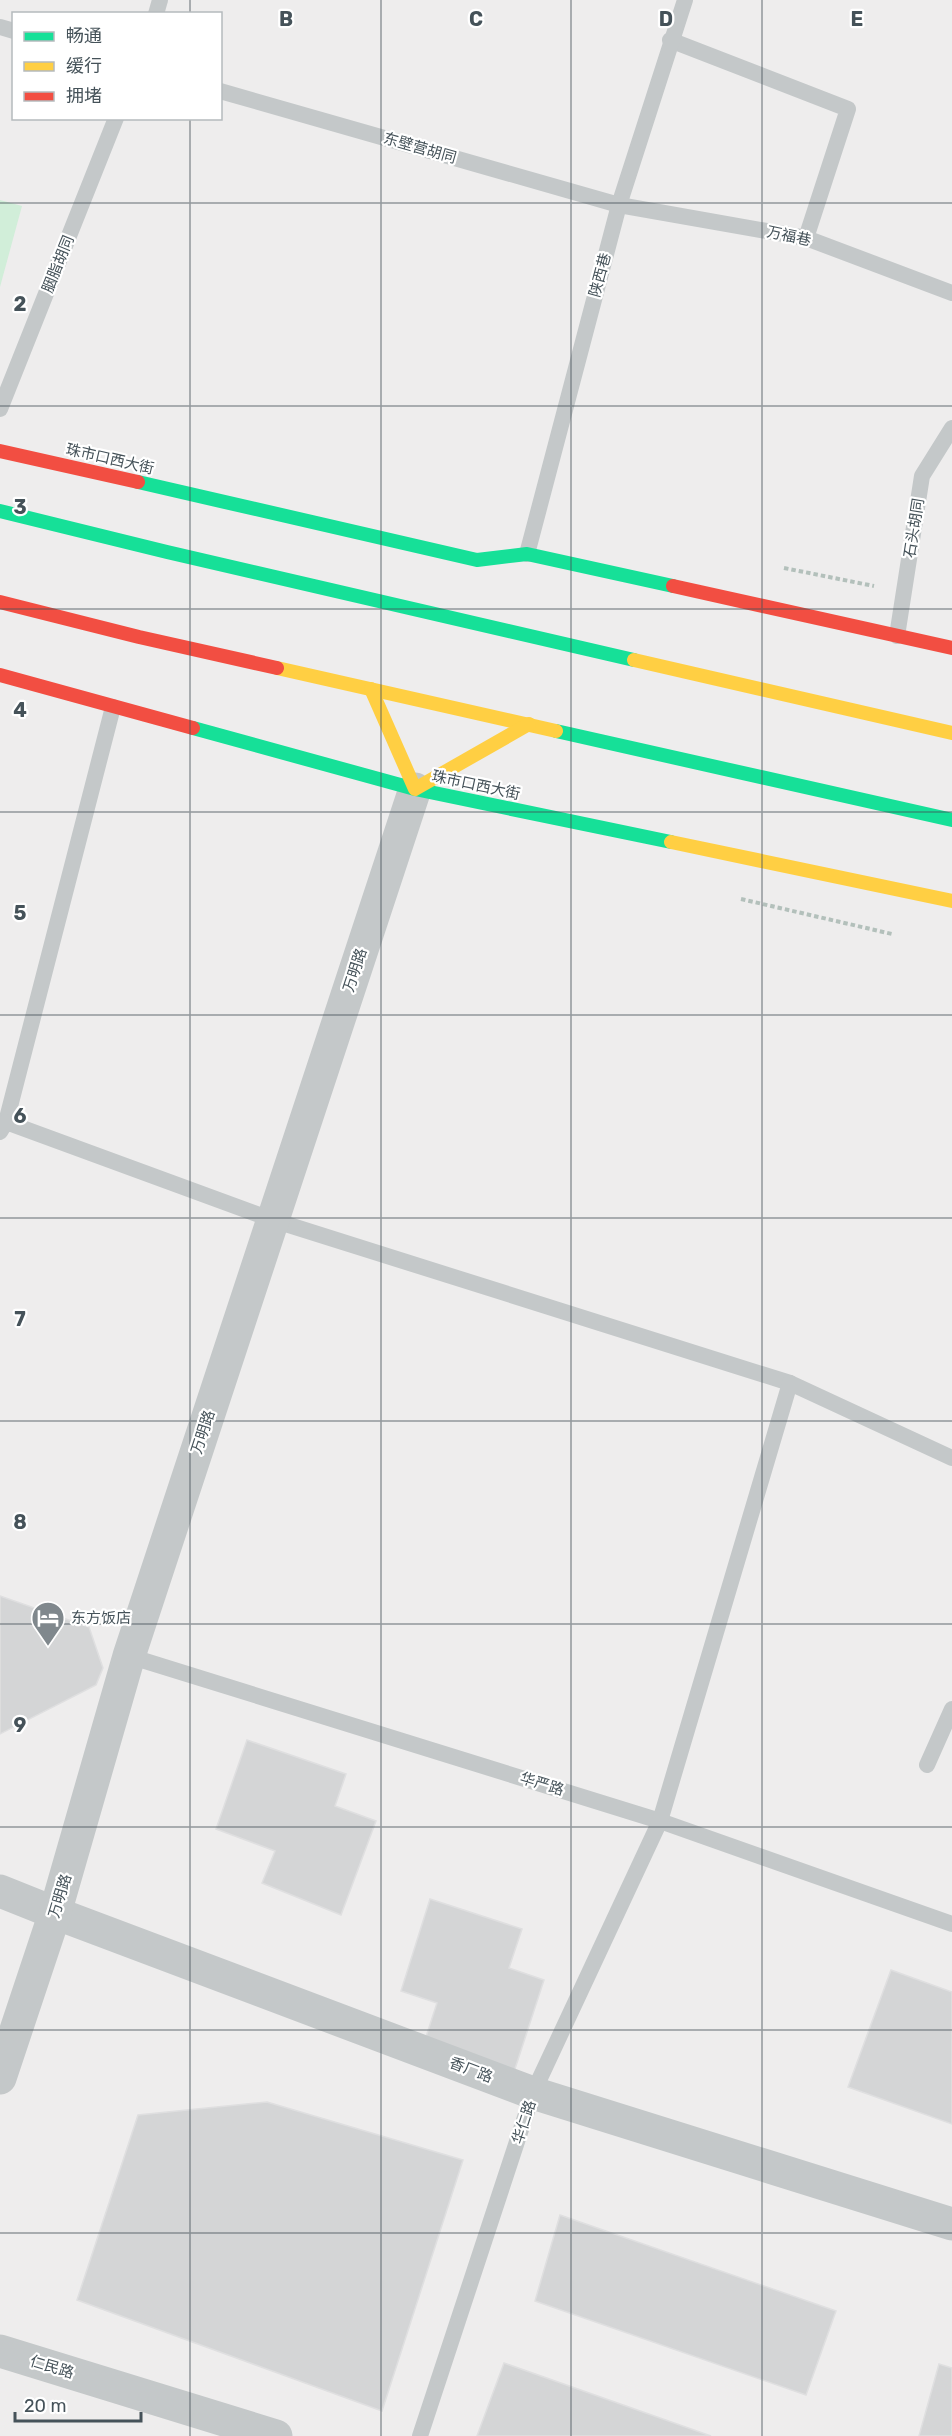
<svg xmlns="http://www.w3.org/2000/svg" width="952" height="2436" font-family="Rubik,'Noto Sans SC',sans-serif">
<rect width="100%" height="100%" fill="#eeeded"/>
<!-- green -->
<path fill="#d1eed9" d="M0,200L22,206L0,287Z"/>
<!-- building -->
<g fill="#d4d5d6" stroke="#dfdfe0" stroke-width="1.5">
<path d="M0,1596L89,1627L103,1668L96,1685L0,1734Z"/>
<path d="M247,1740L346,1774L335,1806L376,1821L341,1915L262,1883L275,1851L216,1829Z"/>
<path d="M430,1899L522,1929L509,1968L544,1980L512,2078L422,2049L437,2003L401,1991Z"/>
<path d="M891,1970L952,1992V2124L848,2087Z"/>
<path d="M267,2102L463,2160L382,2411L77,2300L138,2115Z"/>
<path d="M560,2215L836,2311L806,2395L535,2301Z"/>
<path d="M504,2363L711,2436H477Z"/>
<path d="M939,2364L952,2368V2436H919Z"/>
</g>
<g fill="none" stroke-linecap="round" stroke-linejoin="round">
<!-- path -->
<g stroke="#b3c0bb" stroke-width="4" stroke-dasharray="4.5 3" stroke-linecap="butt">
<path d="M784,568L874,586"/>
<path d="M741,899L892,934"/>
</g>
<!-- lane -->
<g stroke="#c4c8c9" stroke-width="16">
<path d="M156,14L160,0"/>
<path d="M0,27L14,31"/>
<path d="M670,40L848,109L806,238"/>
<path d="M220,91L619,205L806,238L952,293"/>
<path d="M0,409L116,118"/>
<path d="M527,554L619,205L685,0"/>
<path d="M897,636L922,476L952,428"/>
<path d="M6,1122L113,707"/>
<path d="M0,1132L6,1122L273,1220L790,1383"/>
<path d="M129,1656L660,1821L952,1924"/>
<path d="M927,1765L952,1709"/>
<path d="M420,2436L533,2093L660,1821L790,1383L952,1458"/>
</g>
<!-- street -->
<g stroke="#c4c8c9" stroke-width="33">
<path d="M0,1891L55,1913L533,2093L952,2224"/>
<path d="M0,2078L55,1913L129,1656L415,789"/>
<path d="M0,2351L276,2436"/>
</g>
<!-- fast -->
<g stroke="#16e098" stroke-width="14">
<path d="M138,482L477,560L527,554L673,586"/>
<path d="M0,511L167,552L634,660"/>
<path d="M193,728L415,789L671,842"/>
<path d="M556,731L952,820"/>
</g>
<!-- slow -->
<g stroke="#ffcf43" stroke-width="14">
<path d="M634,660L952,733"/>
<path d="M277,668L556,731"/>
<path d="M371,689L415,789L529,724"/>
<path d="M671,842L952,901"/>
</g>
<!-- jam -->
<g stroke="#f24e42" stroke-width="14">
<path d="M0,451L138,482"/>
<path d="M673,586L952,648"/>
<path d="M0,602L139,637L277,668"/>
<path d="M0,675L193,728"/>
</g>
</g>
<!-- grid -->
<path fill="none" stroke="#455259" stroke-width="1.5" stroke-opacity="0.55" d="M190,0V14M381,0V2436M571,0V2436M762,0V2436M190,118V2436M0,203H952M0,406H952M0,609H952M0,812H952M0,1015H952M0,1218H952M0,1421H952M0,1624H952M0,1827H952M0,2030H952M0,2233H952"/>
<!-- icons -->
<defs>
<g id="hotel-pin" transform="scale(1.725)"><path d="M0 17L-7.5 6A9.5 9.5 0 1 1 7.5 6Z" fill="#80888d" stroke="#fff"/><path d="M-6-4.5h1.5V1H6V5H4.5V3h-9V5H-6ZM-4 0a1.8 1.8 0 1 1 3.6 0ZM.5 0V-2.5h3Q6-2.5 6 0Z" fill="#fff"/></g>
</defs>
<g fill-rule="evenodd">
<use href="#hotel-pin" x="48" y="1618"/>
</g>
<g text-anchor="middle" stroke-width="4.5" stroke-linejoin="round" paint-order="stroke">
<!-- street labels -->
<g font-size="15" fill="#455259" stroke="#fff">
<text transform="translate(420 148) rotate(16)" y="5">东壁营胡同</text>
<text transform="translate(789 236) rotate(12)" y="5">万福巷</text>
<text transform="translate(58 264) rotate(-68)" y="5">胭脂胡同</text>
<text transform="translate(600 275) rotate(-75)" y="5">陕西巷</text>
<text transform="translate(110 459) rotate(13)" y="5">珠市口西大街</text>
<text transform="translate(914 528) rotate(-81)" y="5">石头胡同</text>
<text transform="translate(476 785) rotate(12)" y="5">珠市口西大街</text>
<text transform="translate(355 970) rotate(-72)" y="5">万明路</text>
<text transform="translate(203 1432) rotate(-72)" y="5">万明路</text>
<text transform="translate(542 1784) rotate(17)" y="5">华严路</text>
<text transform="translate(60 1896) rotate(-73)" y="5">万明路</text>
<text transform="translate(471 2070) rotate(21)" y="5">香厂路</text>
<text transform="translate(524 2122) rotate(-72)" y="5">华仁路</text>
<text transform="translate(52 2367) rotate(17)" y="5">仁民路</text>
</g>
<!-- poi labels -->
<g font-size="15" fill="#455259" stroke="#fff" text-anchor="start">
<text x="71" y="1623">东方饭店</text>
</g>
</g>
<g font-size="20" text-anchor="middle" font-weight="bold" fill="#455259" stroke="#fff" stroke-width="4.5" stroke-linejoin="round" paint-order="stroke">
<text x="286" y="26">B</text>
<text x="476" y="26">C</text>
<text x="666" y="26">D</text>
<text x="857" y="26">E</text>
<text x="20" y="311">2</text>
<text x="20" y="514">3</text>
<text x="20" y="717">4</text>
<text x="20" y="920">5</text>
<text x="20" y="1123">6</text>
<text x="20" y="1326">7</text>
<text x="20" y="1529">8</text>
<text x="20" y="1732">9</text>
</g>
<!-- legend -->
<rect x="12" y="12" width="210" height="108" fill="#ffffff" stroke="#b5babd" stroke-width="1.5"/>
<rect x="24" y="32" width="30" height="9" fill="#16e098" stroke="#b5babd" stroke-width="1.5"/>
<text x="66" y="42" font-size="18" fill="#455259">畅通</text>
<rect x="24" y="62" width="30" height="9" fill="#ffcf43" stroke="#b5babd" stroke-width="1.5"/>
<text x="66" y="72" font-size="18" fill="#455259">缓行</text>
<rect x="24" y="92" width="30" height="9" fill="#f24e42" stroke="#b5babd" stroke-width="1.5"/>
<text x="66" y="102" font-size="18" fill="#455259">拥堵</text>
<!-- scale -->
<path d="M15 2412v9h126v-9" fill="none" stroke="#455259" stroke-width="3"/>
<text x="24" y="2412" font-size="18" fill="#455259" stroke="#ffffff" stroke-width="4.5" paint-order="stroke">20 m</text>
</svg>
